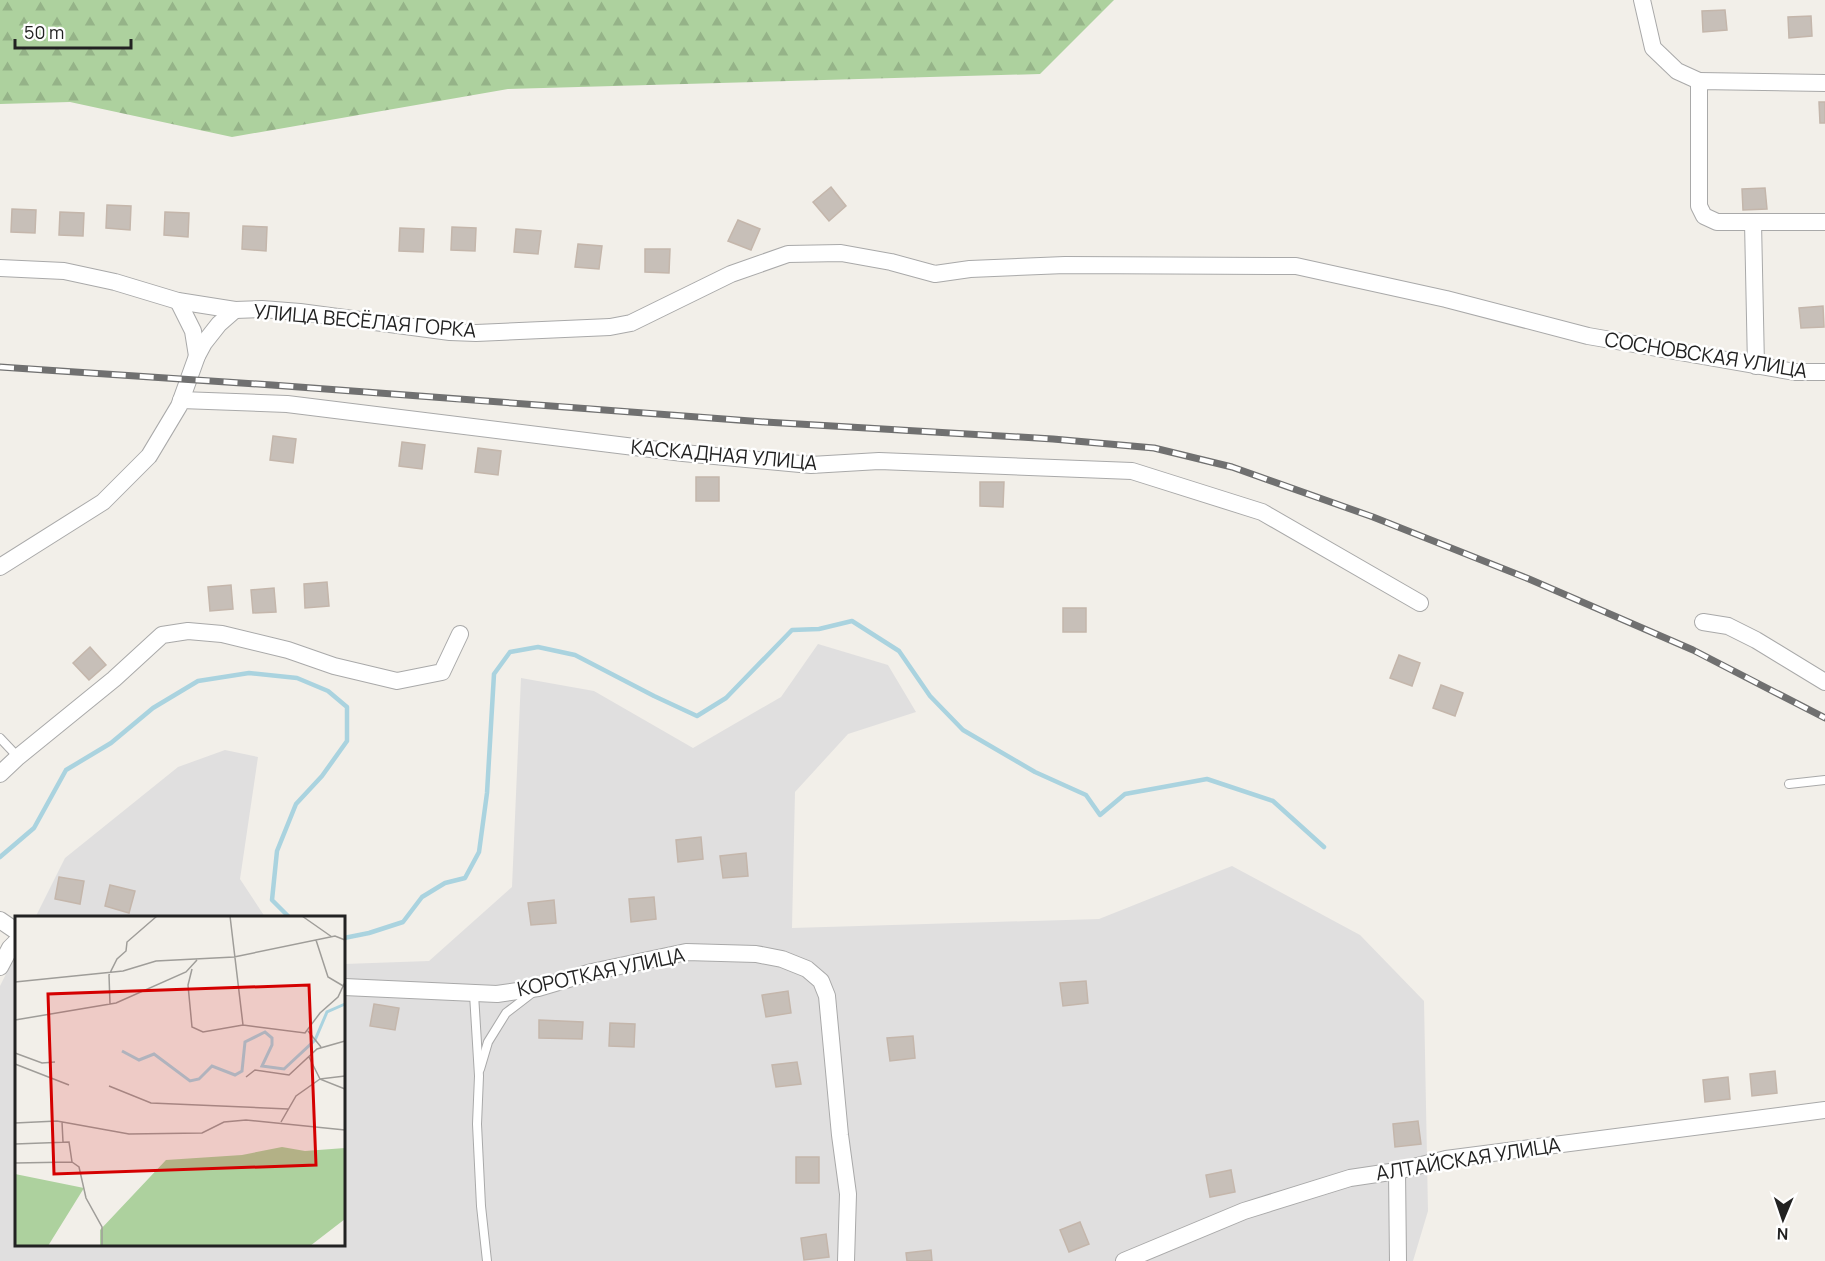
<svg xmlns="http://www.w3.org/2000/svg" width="1825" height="1261" font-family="Manrope,sans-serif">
<defs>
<pattern id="forest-firs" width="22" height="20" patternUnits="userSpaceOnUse" patternTransform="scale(1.5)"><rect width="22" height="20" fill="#add19e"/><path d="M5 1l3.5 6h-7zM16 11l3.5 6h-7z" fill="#95b388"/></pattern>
</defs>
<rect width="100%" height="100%" fill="#f2efe9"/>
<!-- residential -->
<g fill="#e0dfdf">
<path d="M818,644L888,665L916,712L848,734L795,792L792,928L1099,919L1232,866L1360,935L1424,1001L1428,1211L1413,1261H0V986L16,954V1244H344V964L429,961L512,887L521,678L594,691L693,748L781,697Z"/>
<path d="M225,750L258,757L240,879L265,917L35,918L65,858L178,767Z"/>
</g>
<!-- forest -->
<path fill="url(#forest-firs)" d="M0,0H1114L1040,74L508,89L232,137L70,102L0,104Z"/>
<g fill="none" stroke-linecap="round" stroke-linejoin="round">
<!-- stream -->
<g stroke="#aad3df" stroke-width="4.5">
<path d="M0,857L34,828L66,770L111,743L153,708L198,681L249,673L297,678L328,691L347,707V741L322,776L296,804L277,851L272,900L290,918"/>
<path d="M344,938L369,933L403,922L422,897L445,883L465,878L479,852L487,793L494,674L510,652L538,647L575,655L654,696L697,716L726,698L792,630L819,629L852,621L899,651L930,696L963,730L1035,772L1086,795L1100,815L1125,794L1207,779L1273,801L1324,847"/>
</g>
</g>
<!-- building -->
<g fill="#c7bfb8" stroke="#c4b6ab" stroke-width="1.5">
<path d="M1725,10L1727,30L1703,32L1702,11Z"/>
<path d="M1811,16L1812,36L1789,38L1788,17Z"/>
<path d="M1819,102H1825V123H1820Z"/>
<path d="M831,187L846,206L829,221L813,202Z"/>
<path d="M1765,188L1767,209L1743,210L1742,189Z"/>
<path d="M107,205L131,206L130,230L106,228Z"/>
<path d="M12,209L36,210L35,233L11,232Z"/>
<path d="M60,212L84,213L83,236L59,235Z"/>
<path d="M165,212L189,213L188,237L164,235Z"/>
<path d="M738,220L760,229L751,250L728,241Z"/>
<path d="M243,226L267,227L266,251L242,249Z"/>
<path d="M452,227L476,228L475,251L451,250Z"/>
<path d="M400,228L424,229L423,252L399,251Z"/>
<path d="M516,229L541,231L538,254L514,252Z"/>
<path d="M578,244L602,246L599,269L575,267Z"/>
<path d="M645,249H670L669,273L645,272Z"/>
<path d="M1823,306L1824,327L1801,328L1799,308Z"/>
<path d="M273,436L296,439L293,463L270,460Z"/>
<path d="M402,442L425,445L422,469L399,466Z"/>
<path d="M478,448L501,451L498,475L475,472Z"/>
<rect x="696" y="477" width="23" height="24"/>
<path d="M980,482H1004L1003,507L980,506Z"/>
<path d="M327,582L329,606L305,608L304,584Z"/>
<path d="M231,585L233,609L210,611L208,587Z"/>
<path d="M274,588L276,612L253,613L251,590Z"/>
<rect x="1063" y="608" width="23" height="24"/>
<path d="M90,647L106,665L89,680L73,663Z"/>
<path d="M1399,655L1420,663L1412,686L1390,678Z"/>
<path d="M1441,685L1463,693L1455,716L1433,708Z"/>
<path d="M701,837L703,859L678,862L676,840Z"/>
<path d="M746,853L748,876L723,878L720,856Z"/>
<path d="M59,877L84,881L80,904L55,899Z"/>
<path d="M110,885L135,891L129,913L105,906Z"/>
<path d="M654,897L656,919L631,922L629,899Z"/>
<path d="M554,900L556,923L531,925L528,903Z"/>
<path d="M1086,981L1088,1003L1063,1006L1060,983Z"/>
<path d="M788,991L791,1013L766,1017L762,995Z"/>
<path d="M374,1004L399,1008L395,1030L370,1026Z"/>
<path d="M539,1020L583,1022L582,1039L539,1038Z"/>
<path d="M610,1023L635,1024L634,1047L609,1046Z"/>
<path d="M913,1036L915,1058L890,1061L887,1038Z"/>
<path d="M797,1062L801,1084L776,1087L772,1065Z"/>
<path d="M1775,1071L1777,1093L1752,1096L1750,1074Z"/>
<path d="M1728,1077L1730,1099L1705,1102L1703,1080Z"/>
<path d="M1418,1121L1421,1144L1395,1147L1393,1124Z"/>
<rect x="796" y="1157" width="23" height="26"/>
<path d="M1231,1170L1235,1192L1210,1197L1206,1175Z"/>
<path d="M1080,1222L1089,1244L1069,1252L1060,1230Z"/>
<path d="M826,1234L829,1257L804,1260L801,1238Z"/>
<path d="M931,1250L932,1261H907L906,1253Z"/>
</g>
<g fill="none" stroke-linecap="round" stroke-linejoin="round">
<!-- service casing -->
<g stroke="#a9a9a9" stroke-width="10">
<g id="service">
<path d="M0,738L18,757"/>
<path d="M1789,784L1825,780"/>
<path d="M474,994L479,1076L477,1124L481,1206L487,1261"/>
<path d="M480,1069L488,1042L506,1013L532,993"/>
</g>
</g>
<!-- minor casing -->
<g stroke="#a9a9a9" stroke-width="18">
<g id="minor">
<path d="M1642,0L1653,48L1677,71L1699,81"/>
<path d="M1825,83L1699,81V206L1704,216L1717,222H1825"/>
<path d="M1753,222L1756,366"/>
<path d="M0,268L64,271L115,282L178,301L235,310L262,309L300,312L450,332L476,333L610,327L631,323L731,274L788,254L841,253L891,262L935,274L970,269L1065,265L1296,266L1446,299L1588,336L1795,372H1825"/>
<path d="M178,301L193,331L197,356"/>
<path d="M181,400L287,404L683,453L811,465L879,461L1132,471L1262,512L1420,603"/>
<path d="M0,567L103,502L149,456L179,406L197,356L204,343L219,324L235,310"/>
<path d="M1703,622L1728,626L1756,640L1825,682"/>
<path d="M0,774L18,757L114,679L162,635L188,631L222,634L288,650L334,666L397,681L442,672L460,634"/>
<path d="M0,920L16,931"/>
<path d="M0,967L10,948L16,942"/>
<path d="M344,987L497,994L538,988L592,972L686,952L756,954L782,959L807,969L821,981L827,996L840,1135L848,1194L846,1261"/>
<path d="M1397,1171L1398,1261"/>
<path d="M1124,1261L1244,1211L1350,1178L1397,1171L1446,1159L1825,1110"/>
</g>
</g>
<!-- service -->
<use href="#service" stroke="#fff" stroke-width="8"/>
<!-- minor -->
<use href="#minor" stroke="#fff" stroke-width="16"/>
<!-- rail casing -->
<g stroke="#707070" stroke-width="7">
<path id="rail" d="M0,367L272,385L765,422L1053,439L1154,448L1232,467L1373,517L1529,579L1693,650L1825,718"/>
</g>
<!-- rail -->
<use href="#rail" stroke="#fff" stroke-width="4.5" stroke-dasharray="14" stroke-linecap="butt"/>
</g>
<g text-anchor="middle" stroke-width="5" stroke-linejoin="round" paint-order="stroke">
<!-- street labels -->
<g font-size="20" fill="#222" stroke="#fff">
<text transform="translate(365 321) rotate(5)" y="7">УЛИЦА ВЕСЁЛАЯ ГОРКА</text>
<text transform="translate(1706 355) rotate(9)" y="7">СОСНОВСКАЯ УЛИЦА</text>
<text transform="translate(724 455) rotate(5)" y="7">КАСКАДНАЯ УЛИЦА</text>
<text transform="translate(601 972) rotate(-12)" y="7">КОРОТКАЯ УЛИЦА</text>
<text transform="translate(1468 1159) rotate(-9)" y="7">АЛТАЙСКАЯ УЛИЦА</text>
</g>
</g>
<!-- overview -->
<g transform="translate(15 916)">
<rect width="330" height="330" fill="#f2efe9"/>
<path d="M267,231L290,235L330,232V303L295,330H85V314L151,244L227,239ZM0,258L69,272L33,330H0Z" fill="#add19e"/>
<path fill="none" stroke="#aad3df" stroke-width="3" d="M107,135L124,144L139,138L175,165L184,163L197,150L220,159L227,155L230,126L250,116L257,122V129L247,150L269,153L300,124L312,96L330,88"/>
<path fill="none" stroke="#9f9d99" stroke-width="1.5" d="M215,0L228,109M287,0L317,21M301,24L313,61L330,71M177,53L173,69L177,111L188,116L228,109L290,117L305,97L323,81L330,66M0,66L108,55L141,45L219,41L320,20L330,24M95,88L94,59L102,43L111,35L112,26L142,0M0,104L101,87L171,56L182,44M293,115L306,131M0,137L27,147L40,146M294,141L305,163L330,160M0,148L54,169M231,161L240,154L274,159L302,133L330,125M94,170L136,187L273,193M47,206L48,226M266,206L281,180L305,163L330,173M0,207L42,205L114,218L187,217L209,206L231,204L330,214M0,228L54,226L57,246L0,247M57,246L64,251L71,282L87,311V330"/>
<path fill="#d40000" fill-opacity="0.15" stroke="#d40000" stroke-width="3" d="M294,69L301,249L39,258L33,78Z"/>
<rect width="330" height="330" fill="none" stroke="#222" stroke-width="3"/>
</g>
<!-- north arrow -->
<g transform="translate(1783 1219) rotate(182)" stroke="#ffffff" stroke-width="4.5" paint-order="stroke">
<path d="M0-4.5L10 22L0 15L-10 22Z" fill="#222222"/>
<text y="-9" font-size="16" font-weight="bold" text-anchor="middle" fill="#222222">N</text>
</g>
<!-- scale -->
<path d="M15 39v9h116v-9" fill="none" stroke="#222222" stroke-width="3"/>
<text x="24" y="39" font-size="18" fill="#222222" stroke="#ffffff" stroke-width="4.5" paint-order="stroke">50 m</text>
</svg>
